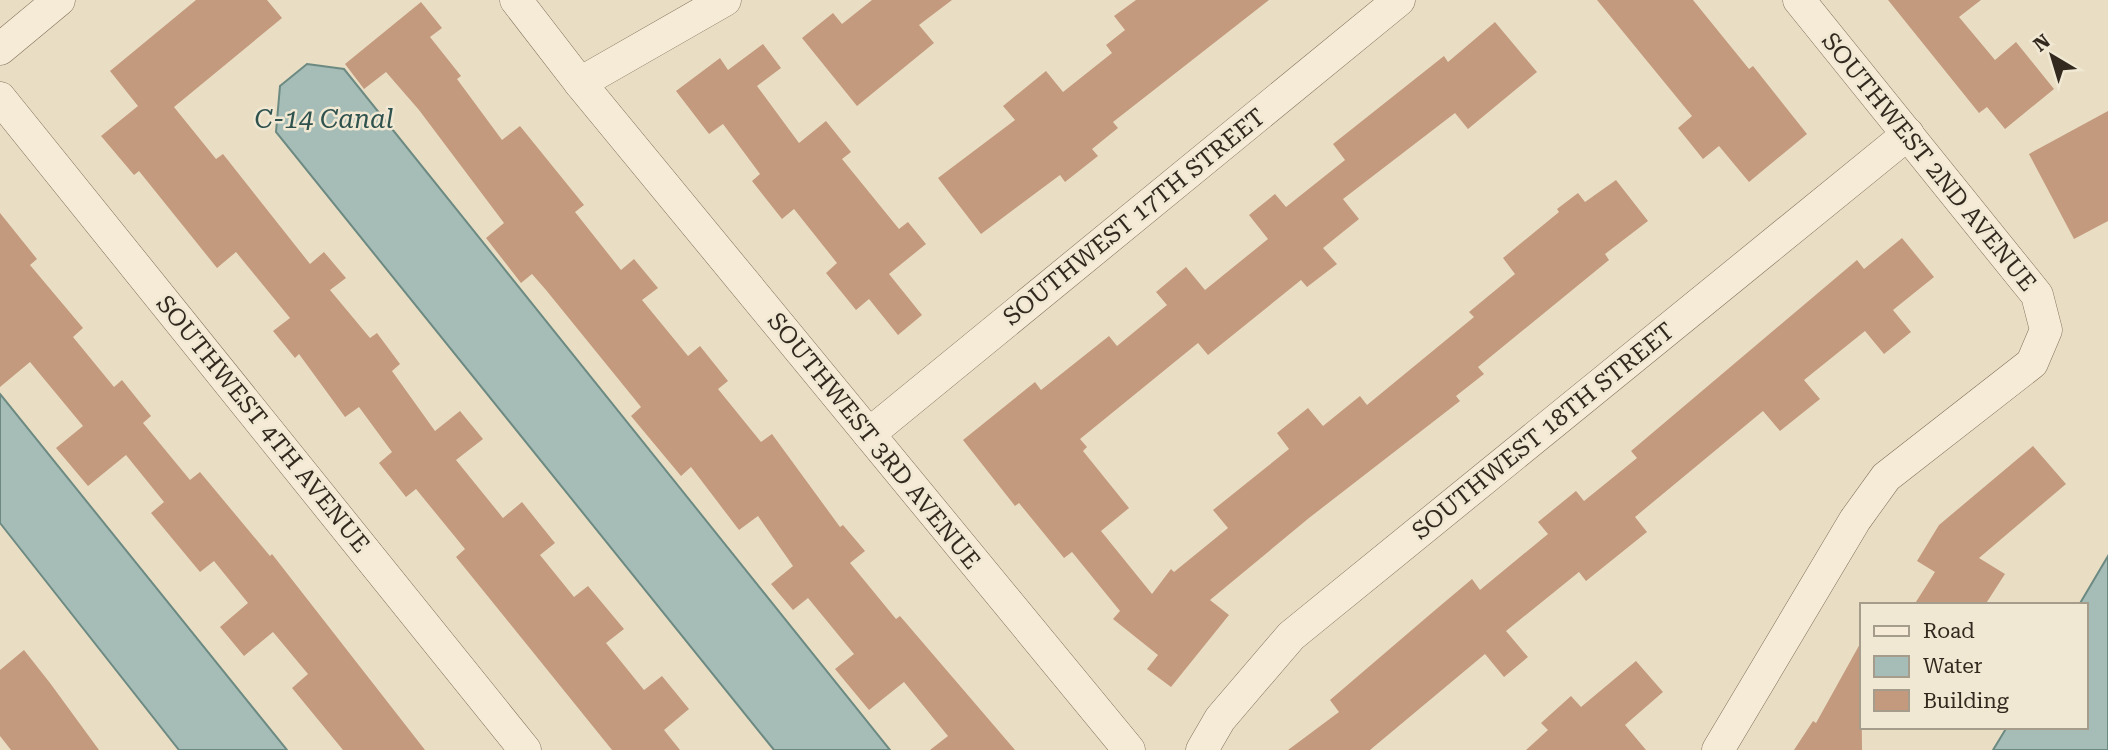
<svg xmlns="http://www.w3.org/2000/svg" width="2108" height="750" font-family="'Roboto Serif',serif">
<rect width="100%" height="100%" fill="#e9dec4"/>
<!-- water -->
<g fill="#a5bdb6" stroke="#6d8a82" stroke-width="2">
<path d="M307,64L344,69L890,750H774L276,132L280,86Z"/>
<path d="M0,394L287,750H179L0,523Z"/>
<path d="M2108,556V750H1993L2007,727H2085V605H2079Z"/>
</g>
<!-- building -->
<g fill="#c49a7e">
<path d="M196,0H267L282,18L174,107L216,159L223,154L310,264L324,252L346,278L330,290L370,338L377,333L400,364L392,371L435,431L460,411L483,439L456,460L503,518L522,502L555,543L540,555L574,597L588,586L624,629L606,643L644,690L662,676L689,709L664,730L680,750H612L456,557L465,549L416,489L406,497L379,463L392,452L359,407L345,417L299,354L295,358L273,331L290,318L236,252L217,268L139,171L134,175L101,136L138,106L110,71Z"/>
<path d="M872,0H952L919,25L934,43L857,106L802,38L833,13L842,24Z"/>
<path d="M1136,0H1269L1113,122L1118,128L1092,149L1098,156L1065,182L1060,175L981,234L938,178L1015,120L1003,106L1046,71L1063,92L1112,53L1106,45L1125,30L1114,16Z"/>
<path d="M1597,0H1693L1749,69L1753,66L1807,134L1749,182L1719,146L1703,159L1678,128L1692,116Z"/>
<path d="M1888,0H1981L1959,17L1995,60L2016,42L2054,89L2005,129L1987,107L1979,113Z"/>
<path d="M421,2L442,28L430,37L461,76L457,79L502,140L520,126L584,205L575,212L621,270L634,259L658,288L642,300L688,356L700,346L728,381L718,389L761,442L772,434L840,527L843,525L865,551L850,563L896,619L900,616L1015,750H930L948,736L904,682L869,710L835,669L854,654L808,598L793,610L771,584L793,566L758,516L739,530L691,467L681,476L631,416L641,407L546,290L532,274L521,283L486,238L504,223L419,110L386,72L364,89L345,64Z"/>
<path d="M1495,22L1537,72L1468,129L1455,113L1343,199L1359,219L1323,248L1337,264L1307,287L1301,280L1208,355L1198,343L1080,439L1087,447L1083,451L1129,508L1101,531L1152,594L1171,569L1174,572L1228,528L1213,510L1289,449L1277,433L1308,408L1323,426L1360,396L1367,405L1474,317L1469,312L1515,274L1503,258L1559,212L1557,209L1578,193L1585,202L1616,180L1648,221L1605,254L1609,260L1478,367L1484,374L1456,396L1460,401L1309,518L1210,600L1229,615L1171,687L1147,669L1158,655L1113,619L1120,611L1072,552L1064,558L1019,503L1015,506L963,440L1035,382L1041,390L1109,336L1117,346L1167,305L1156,292L1186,267L1205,290L1268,239L1249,215L1275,194L1286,207L1345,160L1333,144L1444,56L1448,62Z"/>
<path d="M763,44L781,68L757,86L799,143L826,121L851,152L842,159L899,229L908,222L926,244L889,274L922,315L898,335L869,299L856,310L826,273L837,263L794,209L782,219L752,181L760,174L723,124L709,134L676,91L720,58L728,70Z"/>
<path d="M2108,111V221L2074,239L2029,154Z"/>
<path d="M0,213L37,259L30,265L83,328L73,337L114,387L122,380L151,416L143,423L190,480L200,472L270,556L272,554L425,750H343L292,688L308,674L273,632L244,656L220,627L248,603L214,561L200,572L151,513L164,502L126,455L88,486L56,448L83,426L30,362L0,387Z"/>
<path d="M1902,238L1934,277L1893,310L1911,332L1884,354L1865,331L1804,380L1820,399L1780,431L1763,411L1635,517L1647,532L1586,581L1579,572L1506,631L1528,657L1504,677L1485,654L1370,750H1288L1339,712L1330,700L1434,611L1472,579L1480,590L1548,534L1538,522L1576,491L1584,501L1637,458L1631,451L1857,260L1864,269Z"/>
<path d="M2033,446L2066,484L1979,558L2005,574L1985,605H1914L1935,572L1917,561L1939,525Z"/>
<path d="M1861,642L1862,750H1794L1813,721L1816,723Z"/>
<path d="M24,650L50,683L99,750H11L0,736V670Z"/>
<path d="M1636,661L1663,692L1625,725L1646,750H1526L1548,730L1541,723L1571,696L1581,707Z"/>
</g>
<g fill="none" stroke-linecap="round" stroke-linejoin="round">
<!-- street casing -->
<g stroke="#82705c" stroke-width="33">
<g id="street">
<path d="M516,0L580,83L1129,750"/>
<path d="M0,49L59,0"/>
<path d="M580,83L725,0"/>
<path d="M0,98L525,750"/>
<path d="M869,434L1399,0"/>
<path d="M1202,750L1220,719L1291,636L1908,134"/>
<path d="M1718,750L1855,520L1886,477L2032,363L2046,330L2037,295L1799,0"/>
</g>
</g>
<!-- street -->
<use href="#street" stroke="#f5ebd6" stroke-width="32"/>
</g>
<g text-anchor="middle" stroke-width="5" stroke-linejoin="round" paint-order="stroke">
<!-- street labels -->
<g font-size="24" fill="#33291f" stroke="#f1e8d3">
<text transform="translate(1929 162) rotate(51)" y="8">SOUTHWEST 2ND AVENUE</text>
<text transform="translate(1134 217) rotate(-39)" y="8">SOUTHWEST 17TH STREET</text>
<text transform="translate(263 424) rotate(51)" y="8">SOUTHWEST 4TH AVENUE</text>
<text transform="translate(1543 431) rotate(-39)" y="8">SOUTHWEST 18TH STREET</text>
<text transform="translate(874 441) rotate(51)" y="8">SOUTHWEST 3RD AVENUE</text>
</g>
<!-- water labels -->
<g font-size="26" font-style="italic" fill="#2f524f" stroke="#f1e8d3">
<text x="324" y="128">C-14 Canal</text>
</g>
</g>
<!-- legend -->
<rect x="1860" y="603" width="228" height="126" fill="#f1e8d3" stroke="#a59c8b" stroke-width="2"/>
<rect x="1874" y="626" width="35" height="10" fill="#f5ebd6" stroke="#a59c8b" stroke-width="2"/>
<text x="1923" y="638" font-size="21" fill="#33291f">Road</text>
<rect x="1874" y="656" width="35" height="21" fill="#a5bdb6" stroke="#a59c8b" stroke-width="2"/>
<text x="1923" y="673" font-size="21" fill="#33291f">Water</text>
<rect x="1874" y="690" width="35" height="21" fill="#c49a7e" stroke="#a59c8b" stroke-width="2"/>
<text x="1923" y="708" font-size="21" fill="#33291f">Building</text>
<!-- north arrow -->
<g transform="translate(2052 56) rotate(322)" stroke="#f1e8d3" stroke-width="5" paint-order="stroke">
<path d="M0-5L12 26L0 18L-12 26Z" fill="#33291f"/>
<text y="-10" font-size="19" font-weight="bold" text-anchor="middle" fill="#33291f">N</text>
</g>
</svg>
